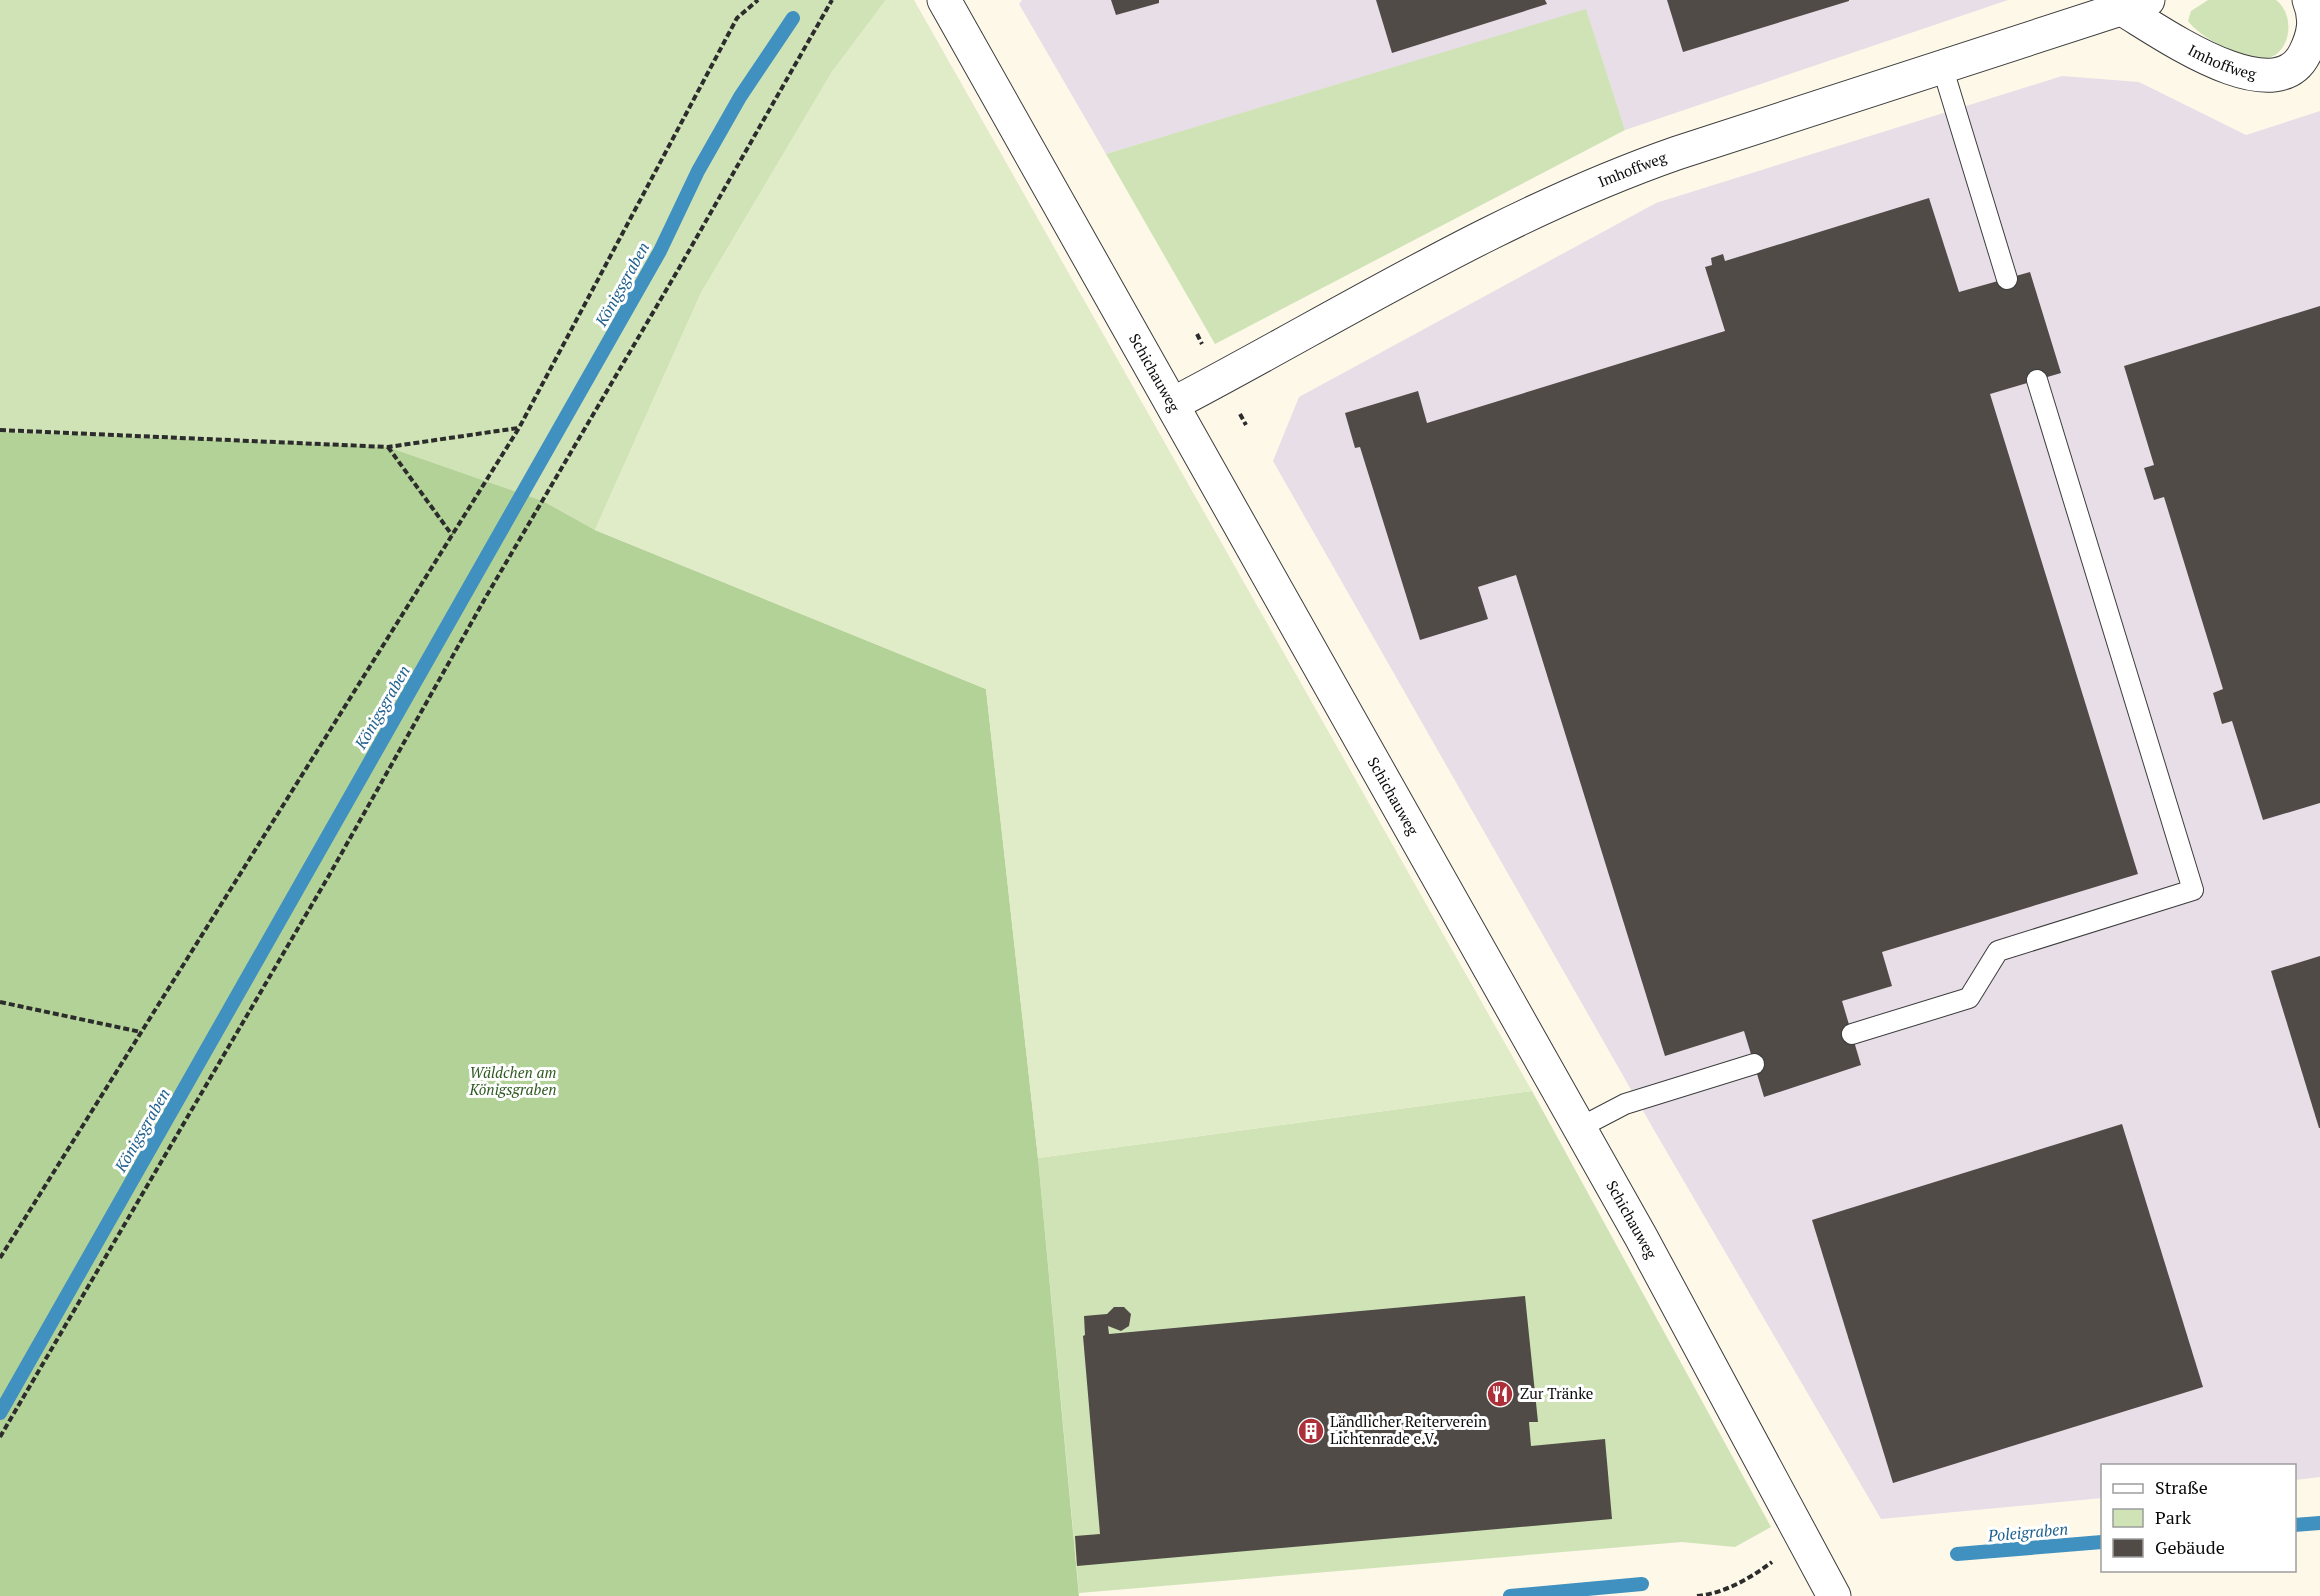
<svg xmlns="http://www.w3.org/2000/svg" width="2320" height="1596" font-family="'PT Serif',serif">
<rect width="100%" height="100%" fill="#fdf8e8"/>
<!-- industrial -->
<g fill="#e7dee8">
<path d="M1022,0H2008L1625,130L1586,10L1106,154L1019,4Z"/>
<path d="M2062,76L2139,82L2246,135L2320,111V1477L2295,1480L2294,1466H2102V1498L1881,1519L1654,1130L1273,461L1299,397L1656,203Z"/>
</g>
<!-- green -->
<g fill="#cfe3b6">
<path d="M0,0H886L832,72L701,293L595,530L543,501L388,447L0,432Z"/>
<path d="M2208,0H2276C2297,16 2291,59 2260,59C2240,59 2200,37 2188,21L2191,11Z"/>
<path d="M1586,9L1625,130L1215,344L1106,154Z"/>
<path d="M1532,1091L1771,1527L1735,1547L1682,1542L1079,1593L1038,1158Z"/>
</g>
<!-- forest -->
<path fill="#b3d297" d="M0,432L388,447L543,501L595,530L986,689L1038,1158L1079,1596H0Z"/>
<!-- pitch -->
<path fill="#e0ebc7" d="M886,0H914L1532,1091L1038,1158L986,689L595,530L701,293L832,72Z"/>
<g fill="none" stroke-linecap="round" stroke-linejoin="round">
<!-- stream -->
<g stroke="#4090c0" stroke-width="14">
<path d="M0,1413L660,251L698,171L740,97L793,18"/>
<path d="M2294,1525L2320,1523"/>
<path d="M1957,1554L2102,1542"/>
<path d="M1510,1596L1642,1584"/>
</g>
</g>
<!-- building -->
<g fill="#514b47">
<path d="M1111,0H1159V3L1116,15Z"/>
<path d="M1376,0H1545L1547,4L1392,53Z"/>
<path d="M1667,0H1849V1L1683,52Z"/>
<path d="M1929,198L1959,292L2030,272L2061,373L1990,394L2138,874L1882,952L1892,986L1842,1001L1861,1065L1764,1097L1744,1031L1665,1056L1516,575L1478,587L1488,619L1420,640L1360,447L1355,448L1345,413L1418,391L1427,423L1725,331L1705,267L1712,265L1711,258L1723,254L1725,261Z"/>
<path d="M2320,306V803L2263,820L2232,721L2222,724L2213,693L2223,689L2164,497L2154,500L2144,468L2154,465L2124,366Z"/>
<path d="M2320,956V1128H2319L2271,971Z"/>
<path d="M2122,1124L2203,1387L1893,1483L1812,1220Z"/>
<path d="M1525,1296L1538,1422H1529L1531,1446L1605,1439L1612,1519L1077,1566L1075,1536L1100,1534L1083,1336L1085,1335L1084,1316L1107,1314L1114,1307H1124L1131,1314L1129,1326L1121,1331L1108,1326L1109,1334Z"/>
</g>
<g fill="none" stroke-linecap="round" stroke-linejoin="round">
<!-- service casing -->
<g stroke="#3d3d3d" stroke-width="22">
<g id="service">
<path d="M1942,66L2007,279"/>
<path d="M1852,1034L1969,998L1998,951L2193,890L2037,380"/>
<path d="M1579,1128L1625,1104L1754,1064"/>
</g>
</g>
<!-- minor casing -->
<g stroke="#3d3d3d" stroke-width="35">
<g id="minor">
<path id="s1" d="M944,0L1641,1237L1834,1596"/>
<path id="s2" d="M2122,9C2158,30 2275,115 2305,53C2314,35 2317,19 2309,0"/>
<path id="s3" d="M1173,404C1339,317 1499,215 1677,153L2148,0"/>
</g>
</g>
<!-- path -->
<g stroke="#2c2c2c" stroke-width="4" stroke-dasharray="6 3" stroke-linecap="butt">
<path d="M1197,334L1202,344"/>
<path d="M1240,414L1246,425"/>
<path d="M0,430L388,447L518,428"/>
<path d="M388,447L452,535"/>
<path d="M0,1002L141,1032"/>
<path d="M0,1258L519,428L737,18L758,0"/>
<path d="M0,1437L331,872L487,595L678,270L832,0"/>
<path d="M1697,1596C1725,1593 1749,1579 1772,1562"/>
</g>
<!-- service -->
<use href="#service" stroke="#fff" stroke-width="20"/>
<!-- minor -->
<use href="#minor" stroke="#fff" stroke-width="33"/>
</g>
<!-- icons -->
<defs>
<g id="restaurant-disc" transform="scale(1.35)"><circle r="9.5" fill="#ac3039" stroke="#fff"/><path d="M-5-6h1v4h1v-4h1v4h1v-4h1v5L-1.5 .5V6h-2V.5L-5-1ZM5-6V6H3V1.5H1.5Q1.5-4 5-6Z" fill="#fff"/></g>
<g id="building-disc" transform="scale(1.35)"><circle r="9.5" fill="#ac3039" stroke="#fff"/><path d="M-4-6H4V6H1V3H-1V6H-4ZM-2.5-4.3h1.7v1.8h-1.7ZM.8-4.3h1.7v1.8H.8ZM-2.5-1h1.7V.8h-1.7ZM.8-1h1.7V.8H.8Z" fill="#fff"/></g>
</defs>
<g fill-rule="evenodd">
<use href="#restaurant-disc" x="1500" y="1394"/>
<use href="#building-disc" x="1311" y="1431"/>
</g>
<g text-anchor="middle" stroke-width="6" stroke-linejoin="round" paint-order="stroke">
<!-- street labels -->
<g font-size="15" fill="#0a0a0a" stroke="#fff">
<text dy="5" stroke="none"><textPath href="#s2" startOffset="114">Imhoffweg</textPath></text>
<text dy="5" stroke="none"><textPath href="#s3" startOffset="516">Imhoffweg</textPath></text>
<text dy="5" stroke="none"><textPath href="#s1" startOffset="428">Schichauweg</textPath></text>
<text dy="5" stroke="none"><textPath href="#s1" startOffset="914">Schichauweg</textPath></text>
<text dy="5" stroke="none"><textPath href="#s1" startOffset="1400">Schichauweg</textPath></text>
</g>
<!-- park labels -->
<g font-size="15" font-style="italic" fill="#2e5a21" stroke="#fff">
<text x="513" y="1078">Wäldchen am<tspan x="513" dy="17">Königsgraben</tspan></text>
</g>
<!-- poi labels -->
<g font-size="15" fill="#0a0a0a" stroke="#fff" text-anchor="start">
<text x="1520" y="1399">Zur Tränke</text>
<text x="1330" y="1427">Ländlicher Reiterverein<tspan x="1330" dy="17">Lichtenrade e.V.</tspan></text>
</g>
<!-- water labels -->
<g font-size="16" font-style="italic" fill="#20618e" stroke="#fff">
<text transform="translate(622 284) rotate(-61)" y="6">Königsgraben</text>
<text transform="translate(382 707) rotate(-60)" y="6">Königsgraben</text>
<text transform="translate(142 1130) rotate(-60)" y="6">Königsgraben</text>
<text transform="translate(2028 1532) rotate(-5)" y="6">Poleigraben</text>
</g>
</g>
<!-- legend -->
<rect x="2101" y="1464" width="195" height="108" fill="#ffffff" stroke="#9d9d9d" stroke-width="1.5"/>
<rect x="2113" y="1484" width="30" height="9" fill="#ffffff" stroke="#9d9d9d" stroke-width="1.5"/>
<text x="2155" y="1494" font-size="18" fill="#0a0a0a">Straße</text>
<rect x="2113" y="1509" width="30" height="18" fill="#cfe3b6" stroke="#9d9d9d" stroke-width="1.5"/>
<text x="2155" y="1524" font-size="18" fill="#0a0a0a">Park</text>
<rect x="2113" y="1539" width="30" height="18" fill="#514b47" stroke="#9d9d9d" stroke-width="1.5"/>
<text x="2155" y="1554" font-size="18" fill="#0a0a0a">Gebäude</text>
</svg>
